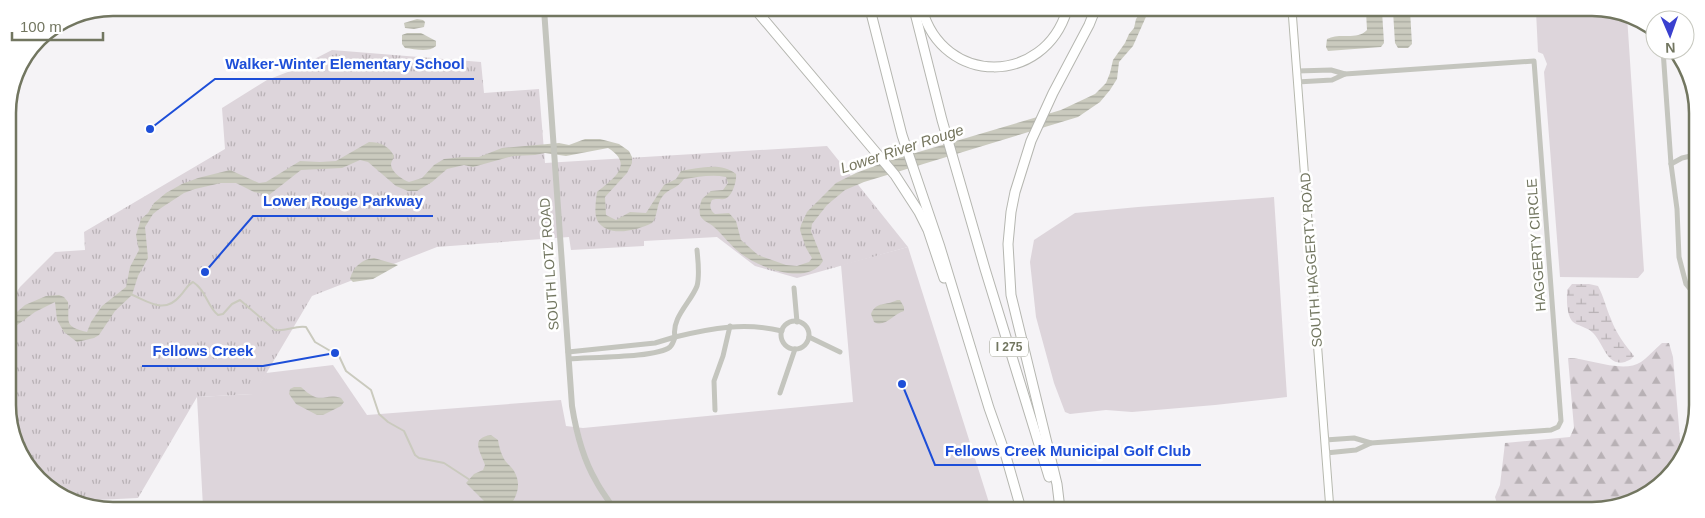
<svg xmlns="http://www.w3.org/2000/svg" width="1705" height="518" font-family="Arial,sans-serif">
<defs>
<pattern id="forest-firs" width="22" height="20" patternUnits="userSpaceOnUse" patternTransform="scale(1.25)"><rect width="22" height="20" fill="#ddd5db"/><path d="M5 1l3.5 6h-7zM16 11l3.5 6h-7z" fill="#b8b1b5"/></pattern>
<pattern id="wetland-marsh" width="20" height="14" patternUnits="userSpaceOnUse" patternTransform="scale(1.25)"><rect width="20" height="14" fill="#ddd5db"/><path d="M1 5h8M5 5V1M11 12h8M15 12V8" fill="none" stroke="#b8b1b5"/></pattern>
<pattern id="park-tufts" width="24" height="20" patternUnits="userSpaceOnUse" patternTransform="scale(1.25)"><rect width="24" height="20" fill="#ddd5db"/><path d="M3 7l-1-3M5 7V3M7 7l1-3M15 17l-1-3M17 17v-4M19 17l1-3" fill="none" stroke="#b8b1b5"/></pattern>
<pattern id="water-rules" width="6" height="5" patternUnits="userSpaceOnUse" patternTransform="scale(1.25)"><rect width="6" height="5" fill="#cacabe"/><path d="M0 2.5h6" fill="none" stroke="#a8a99e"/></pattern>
</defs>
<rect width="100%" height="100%" fill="#f5f3f6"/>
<!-- green -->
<g fill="#ddd5db">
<path d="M1536,11H1619L1627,16L1644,271L1638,278L1560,277L1544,72L1547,64L1543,54L1538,52Z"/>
<path d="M1274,197L1287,397L1215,405L1132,412L1106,410L1070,414L1065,412L1054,383L1036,317L1030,262L1034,240L1075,213L1138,207Z"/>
<path d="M908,247L991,509L203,507L197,397L253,394L266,373L333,365L367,415L561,400L566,426L583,428L853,402L841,265Z"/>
</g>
<!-- forest -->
<path fill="url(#forest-firs)" d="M1662,343H1669L1673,357L1681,451L1656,488L1598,510H1499L1495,497L1500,485L1505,443L1570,437L1574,428L1568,358C1589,358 1623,374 1641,362C1646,359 1656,348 1662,343Z"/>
<!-- wetland -->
<path fill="url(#wetland-marsh)" d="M1572,284H1589L1598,286C1604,297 1606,308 1611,319C1616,333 1625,345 1634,356C1631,360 1629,360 1625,362C1606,367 1603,341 1592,332C1587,327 1577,326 1572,321C1566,313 1567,299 1567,290Z"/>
<!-- park -->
<path fill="url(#park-tufts)" d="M332,50L481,62L484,93L539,89L545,163L827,146L908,247L797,278L755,266L717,237L644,241V246L571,250L569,237L437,247L312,296L254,394L197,397L138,498L76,501L34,475L9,425V303L20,287L55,252L85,250L84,232L225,149L222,108L267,80L293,70Z"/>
<!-- water -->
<g fill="url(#water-rules)">
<path d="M1142,10H1149L1133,46L1119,62L1117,79L1110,90L1100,102L1078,117L864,182L845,190L827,205L812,224L811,231L823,261C807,287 757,267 739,252C730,245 723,235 714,227C710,223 702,221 700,215C699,210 700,204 702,199L711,191L723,190L728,183L726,177C712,174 698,177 684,179C676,190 670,187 662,197C656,205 658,216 652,223C638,230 607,239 597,220C594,213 596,200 597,192C611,180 636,165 608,148L566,156L545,153L535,155L513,156L473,167L464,165L447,169L432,182L417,191H408L396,186L368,162L360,160L342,168L301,170L269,195L254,192L236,183H221L195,189L184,193L158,210L153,214L145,227L148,258L138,276L132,295L115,311L99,335L94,338L77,342L64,332L57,320L55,302L35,312L9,331V319L25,305L46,296L59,295L64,297L68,302C70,321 62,326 87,332L91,322L102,306L126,287L130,267L139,250L136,235L141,219L148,213L154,203L166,193L182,184L198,178L230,170L259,183L266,182L300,161L320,162L336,161L369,142C380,142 389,146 394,156C394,159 391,161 391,164C391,172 403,180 409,182L422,178L434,165L444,159L462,157H479L502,148L559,143L569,145L585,139H600L619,144L629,151L632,157V163L627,173L605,197L606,215L616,220L630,212L646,213L664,185L676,179L681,171C699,168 721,162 736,174C737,181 732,198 724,199C720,200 717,198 712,200C709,205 710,211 715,214L729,213L736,221L741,240L758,255L786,265L797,266L809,262L812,258L806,248L800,230L801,225L807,212L836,183L856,173L888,161L1061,110L1095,94L1106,83L1110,73L1113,60L1125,43L1129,34L1134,28L1136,19Z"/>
<path d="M1366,11H1382L1384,43L1381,47L1328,51L1326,47L1327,39C1340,32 1357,41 1367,30Z"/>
<path d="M1393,11H1410L1412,44L1408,48H1398L1395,43Z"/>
<path d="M417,19L423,20L425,22L424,27L414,29L405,28L404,23Z"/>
<path d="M407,33H421L436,41V46C428,53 415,49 405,48L402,44V35Z"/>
<path d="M374,258L398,265L373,279L353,282L350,279C353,267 362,259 374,258Z"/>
<path d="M897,300H900L904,307V311C893,314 885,328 874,322L871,314C876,301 886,306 897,300Z"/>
<path d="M294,387H301C322,407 323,392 341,398L344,402L341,406L323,415H317L296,404L289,394L290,389Z"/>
<path d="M491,435L498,440C499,447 501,453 504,459C507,464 512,467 514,471C522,484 517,498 508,508H491L466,483L474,474L483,470L485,465C481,453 469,438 491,435Z"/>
</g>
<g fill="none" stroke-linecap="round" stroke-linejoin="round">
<!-- stream -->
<path stroke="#cacabe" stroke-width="2" d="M130,294C148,301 164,315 180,296C185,291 187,285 193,282C206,290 207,306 218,315L223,314L232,304L240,300L275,330C286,332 295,325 306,327L315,342L339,356L346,371L371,390L379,414L388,422L404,431L415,455L419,458L444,463L470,480"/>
<!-- secondary casing -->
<g stroke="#b6b8ae" stroke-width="9">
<path id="secondary" d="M1292,10L1330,510"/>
</g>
<!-- motorway casing -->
<g stroke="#b5b6b0" stroke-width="11">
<g id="motorway">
<path d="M755,9L895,175L919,212L928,230L944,278"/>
<path d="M870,9L902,135L940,247L989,408L1005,453L1021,509"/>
<path d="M914,9L942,120L985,269L1049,477"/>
<path d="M922,9C943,86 1044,86 1067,10"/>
<path d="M1060,509L1057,484L1011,295L1008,244L1011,212L1015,192L1031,141L1053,93L1089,25L1095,10"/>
</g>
</g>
<!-- minor -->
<g stroke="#c4c5be" stroke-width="5">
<path d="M1663,50L1671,164L1677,209L1679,257L1686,284L1695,295"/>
<path d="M1297,71L1331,70L1345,74L1332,80L1297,82"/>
<path d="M1345,74L1534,61L1561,421L1558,427L1551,430L1371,443"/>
<path d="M1671,164L1682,158L1695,155"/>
<path d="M697,250C698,261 700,275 697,286C691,302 671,318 675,337C712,328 745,322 782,331"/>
<path d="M794,288L797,322"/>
<circle cx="795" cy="335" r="14"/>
<path d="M809,337L840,352"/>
<path d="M568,352L655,343L675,337C674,340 673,344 670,347C657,358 588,357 569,359"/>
<path d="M780,393L795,349"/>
<path d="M715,410L714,381L723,356L730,326"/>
<path d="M1325,440L1354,438L1371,443L1356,450L1326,453"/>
</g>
<!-- tertiary -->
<path stroke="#c4c5be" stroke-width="6" d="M544,9L572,406C576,431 583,459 596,481C601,491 608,499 613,508"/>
<!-- secondary -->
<use href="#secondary" stroke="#fff" stroke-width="7"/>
<!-- motorway -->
<use href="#motorway" stroke="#fff" stroke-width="9"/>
</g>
<g text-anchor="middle" stroke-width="5" stroke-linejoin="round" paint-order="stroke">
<!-- shield labels -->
<rect fill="#fff" stroke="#9c9f90" stroke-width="1" x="990" y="337.5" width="38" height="19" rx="4"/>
<g font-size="12" font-weight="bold" fill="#727660">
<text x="1009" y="351">I 275</text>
</g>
<!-- street labels -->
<g font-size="14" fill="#727660" stroke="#fff">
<text transform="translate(1536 245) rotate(-94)" y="5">HAGGERTY CIRCLE</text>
<text transform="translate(1311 260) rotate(-94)" y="5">SOUTH HAGGERTY ROAD</text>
<text transform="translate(549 264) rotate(-94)" y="5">SOUTH LOTZ ROAD</text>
</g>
<!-- water labels -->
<g font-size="15" font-style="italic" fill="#76765f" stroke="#fff">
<text transform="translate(902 149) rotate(-18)" y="5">Lower River Rouge</text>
</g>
</g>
<!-- crop -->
<path d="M0 0H1705V518H0ZM113 16H1592A97 97 0 0 1 1689 113V405A97 97 0 0 1 1592 502H113A97 97 0 0 1 16 405V113A97 97 0 0 1 113 16Z" fill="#fff" fill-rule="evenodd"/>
<path fill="none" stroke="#727660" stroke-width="2.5" d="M113 16H1592A97 97 0 0 1 1689 113V405A97 97 0 0 1 1592 502H113A97 97 0 0 1 16 405V113A97 97 0 0 1 113 16Z"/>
<!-- callouts -->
<path fill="none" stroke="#1d4ed8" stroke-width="2" d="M150 129L215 79H474M205 272L253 216H433M335 353L263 366H142M902 384L935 465H1201"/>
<g fill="#1d4ed8" stroke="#fff" stroke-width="2">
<circle cx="150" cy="129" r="5"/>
<circle cx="205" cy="272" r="5"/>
<circle cx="335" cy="353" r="5"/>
<circle cx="902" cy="384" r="5"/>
</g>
<g font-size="15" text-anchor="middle" font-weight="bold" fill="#1d4ed8" stroke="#fff" stroke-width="5" stroke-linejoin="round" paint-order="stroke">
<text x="345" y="69">Walker-Winter Elementary School</text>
<text x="343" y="206">Lower Rouge Parkway</text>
<text x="203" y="356">Fellows Creek</text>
<text x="1068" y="456">Fellows Creek Municipal Golf Club</text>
</g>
<!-- north arrow -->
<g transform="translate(1670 35) rotate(178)"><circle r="24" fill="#ffffff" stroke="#c7c8bf"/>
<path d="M0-4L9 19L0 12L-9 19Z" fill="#3a40cf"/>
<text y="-8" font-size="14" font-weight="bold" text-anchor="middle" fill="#727660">N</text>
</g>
<!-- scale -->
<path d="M12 32v8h91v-8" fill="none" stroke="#727660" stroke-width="2.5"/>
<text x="20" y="32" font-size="15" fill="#727660" stroke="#ffffff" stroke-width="4" paint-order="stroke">100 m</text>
</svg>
